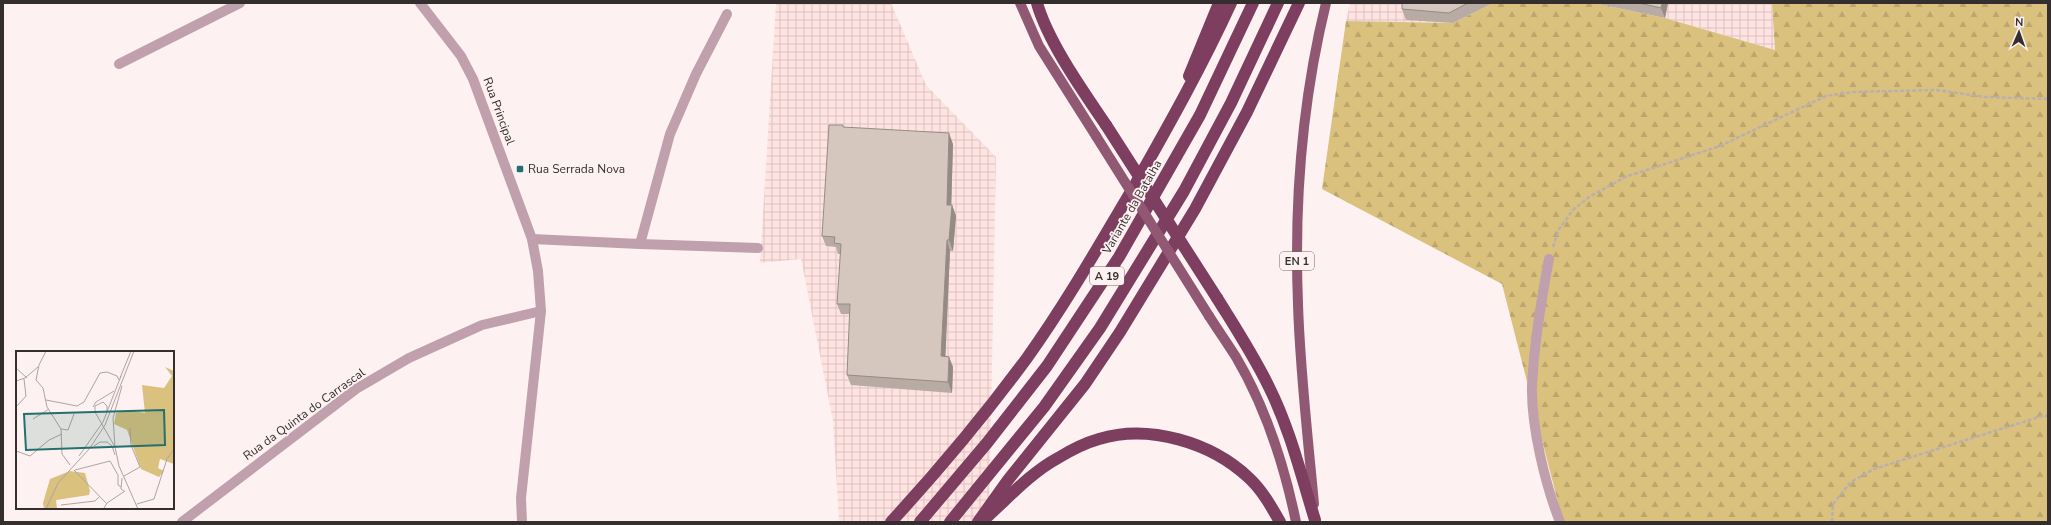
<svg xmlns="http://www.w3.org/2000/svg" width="2051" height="525" font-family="'Nunito Sans',sans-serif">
<defs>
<pattern id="industrial-grid" width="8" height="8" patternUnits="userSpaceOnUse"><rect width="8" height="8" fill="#fee3e1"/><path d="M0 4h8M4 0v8" fill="none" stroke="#dac3c1"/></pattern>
<pattern id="forest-firs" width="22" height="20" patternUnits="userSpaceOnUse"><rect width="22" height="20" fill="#dac17e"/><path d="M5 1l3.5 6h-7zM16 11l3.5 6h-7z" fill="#bca66d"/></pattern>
</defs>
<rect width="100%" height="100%" fill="#fdf2f1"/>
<!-- industrial -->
<g fill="url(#industrial-grid)">
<path d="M776,3H891L926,85L996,157L989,522H839L833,421L801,259L760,263Z"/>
<path d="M1350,3H1493L1453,23L1346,21Z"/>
<path d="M1594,3H1772L1775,50L1665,18Z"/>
</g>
<!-- forest -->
<path fill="url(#forest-firs)" d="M1493,3H1594L1665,18L1775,50L1772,3H2048V522H1563L1502,284L1322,189L1346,21L1453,23Z"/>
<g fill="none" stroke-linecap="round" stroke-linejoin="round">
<!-- path -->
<g stroke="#b9afae" stroke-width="2.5" stroke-dasharray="4 2" stroke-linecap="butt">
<path d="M1553,247L1559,229L1573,210L1589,197L1625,177L1720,146L1826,96L1853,92L1936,90L1986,97L2048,99"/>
<path d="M1832,522L1833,504L1851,482L1874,469L2042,416H2048"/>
</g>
<!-- minor -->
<g stroke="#c1a0ae" stroke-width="10">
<path d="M119,64L240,3"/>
<path d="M532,239L640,244L670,134L696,74L727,14"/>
<path d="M640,244L758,248"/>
<path d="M1549,259C1541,301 1534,343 1532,386C1531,426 1545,484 1560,522"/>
<path d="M182,522L356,389L409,358L482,325L541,311"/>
</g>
<!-- tertiary -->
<path stroke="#c1a0ae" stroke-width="10" d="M420,3L461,56L473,79L532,239L538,271L541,311L521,498L522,522"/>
<!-- primary -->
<g stroke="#915874" stroke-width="10">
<path d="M1020,3L1039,46L1096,136"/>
<path d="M1209,316C1218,330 1227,343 1236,357C1266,408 1284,464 1296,522"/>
<path d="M1314,504C1308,438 1300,371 1298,304C1294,204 1302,101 1326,3"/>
</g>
<!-- motorway -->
<g stroke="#7e3e5f" stroke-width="12">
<path d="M1037,3C1048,42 1083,91 1106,125"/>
<path d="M1189,76L1219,3"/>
<path d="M1217,298C1235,327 1254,356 1269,387C1290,429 1301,475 1315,520"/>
<path d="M988,516C1010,496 1032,472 1058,458C1071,450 1085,443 1099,439C1149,424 1211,442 1249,478C1262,490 1271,506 1280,522"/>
<path d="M891,522C939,470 985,415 1027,358C1067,302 1101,242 1136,183C1170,123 1202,66 1231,3"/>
<path d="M920,522L987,443L1047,366L1119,257L1200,115L1253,3"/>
<path d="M950,522L1044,407L1100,328L1184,191L1231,103L1278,3"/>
<path d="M978,522L1008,480L1085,384L1120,332L1195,209L1247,112L1299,3"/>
</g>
<!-- primary-bridge -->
<path stroke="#915874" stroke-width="10" d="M1096,136L1209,316"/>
<!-- motorway-bridge -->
<path stroke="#7e3e5f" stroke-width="12" d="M1106,125L1217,298"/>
</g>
<!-- wall -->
<g fill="#b7aba3">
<path d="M1402,3H1493L1453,23L1406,20L1402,9Z"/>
<path d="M1594,3H1668L1665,18Z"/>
<path d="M844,127L953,144L951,205H952L956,216L953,251H950L945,356L949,357L953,367L952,393L851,385L847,375L850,314H841L837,304L841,254H838L836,247L826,246L822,236Z"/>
</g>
<!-- shaded-wall -->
<g fill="#958b85">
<path d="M1662,3H1668L1665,18L1661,8Z"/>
<path d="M949,133L953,144L951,216L947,205Z"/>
<path d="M952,205L956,216L953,251L949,240Z"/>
<path d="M947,240L950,251L945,367L941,356Z"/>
<path d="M949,357L953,367L952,393L948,382Z"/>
</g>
<!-- building -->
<g fill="#d5c7be" stroke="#958b85">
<path d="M1402,3H1468L1449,13L1402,9Z"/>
<path d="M1639,3H1662L1661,8Z"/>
<path d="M829,125H843V127L949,133L947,205H952L949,240H947L941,356L949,357L948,382L847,375L850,304H837L841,244L834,243L835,237L822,236Z"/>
</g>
<!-- markers -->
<rect fill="#25706c" stroke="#fdf2f1" stroke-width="1.5" x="516" y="165" width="8" height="8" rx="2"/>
<g text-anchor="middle" stroke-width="3.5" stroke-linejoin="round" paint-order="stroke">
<!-- shield labels -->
<g fill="#fdf2f1" stroke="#716968" stroke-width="1">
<rect x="1280" y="252" width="34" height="18" rx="3"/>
<rect x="1090" y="267" width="34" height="18" rx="3"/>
</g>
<g font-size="11" font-weight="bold" fill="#352e2e">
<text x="1297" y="265">EN 1</text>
<text x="1107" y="280">A 19</text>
</g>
<!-- street labels -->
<g font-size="12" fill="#352e2e" stroke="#fdf2f1">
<text transform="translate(499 111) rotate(70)" y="4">Rua Principal</text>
<text transform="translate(1132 207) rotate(-60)" y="4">Variante da Batalha</text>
<text transform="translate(304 414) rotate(-36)" y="4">Rua da Quinta do Carrascal</text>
</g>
<!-- poi labels -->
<g font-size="12" fill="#352e2e" stroke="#fdf2f1" text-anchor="start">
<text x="528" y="173">Rua Serrada Nova</text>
</g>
</g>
<!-- overview -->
<g transform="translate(16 351)">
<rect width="158" height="158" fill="#fdf2f1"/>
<path d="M149,16L158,20V113L144,108L142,117L148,120L143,126L125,118L111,79L98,73L100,62L112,59L129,62L126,34L148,37L156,25ZM54,120L69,122L74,140L73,144L40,149L41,158H28L27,152L34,128Z" fill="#dac17e"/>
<path fill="none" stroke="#ada4a3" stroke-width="1" d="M30,0L23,14L20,29L27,37L31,56L45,78L46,103L54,114M0,17L11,27M104,27L115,0M0,30L9,27L22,16M106,35L97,67L99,96L103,115L122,158M30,49L61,55L68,51L84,22L91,21L101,25L103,29M0,56L10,45L8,28M77,56L80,51L98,40M91,61V55L87,51L79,55V61L99,96M17,68L33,58M45,78L52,79L58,63M78,95L84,91H91L96,95L99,104M0,100L14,105L33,89L46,83M63,105L87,71L105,25M58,119L91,153M59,119L94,110L102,124V134L105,136M108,125L124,116L115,94L114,77M106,127L105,138L108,140M121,153L138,148L151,108L158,98M45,154L79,150L84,145M88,157L91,152L109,140M30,158L42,132L74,97L89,74L118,0"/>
<path fill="#25706c" fill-opacity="0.15" stroke="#25706c" stroke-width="2" d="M148,59L149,94L10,99L8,63Z"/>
<rect width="158" height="158" fill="none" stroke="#352e2e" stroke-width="2"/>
</g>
<!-- border -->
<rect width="2051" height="525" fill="none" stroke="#352e2e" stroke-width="8"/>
<!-- north arrow -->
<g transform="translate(2019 32) rotate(2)" stroke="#fdf2f1" stroke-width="3" paint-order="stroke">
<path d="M0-3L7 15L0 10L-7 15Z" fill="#352e2e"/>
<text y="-6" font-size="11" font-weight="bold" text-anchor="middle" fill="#352e2e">N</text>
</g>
</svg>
